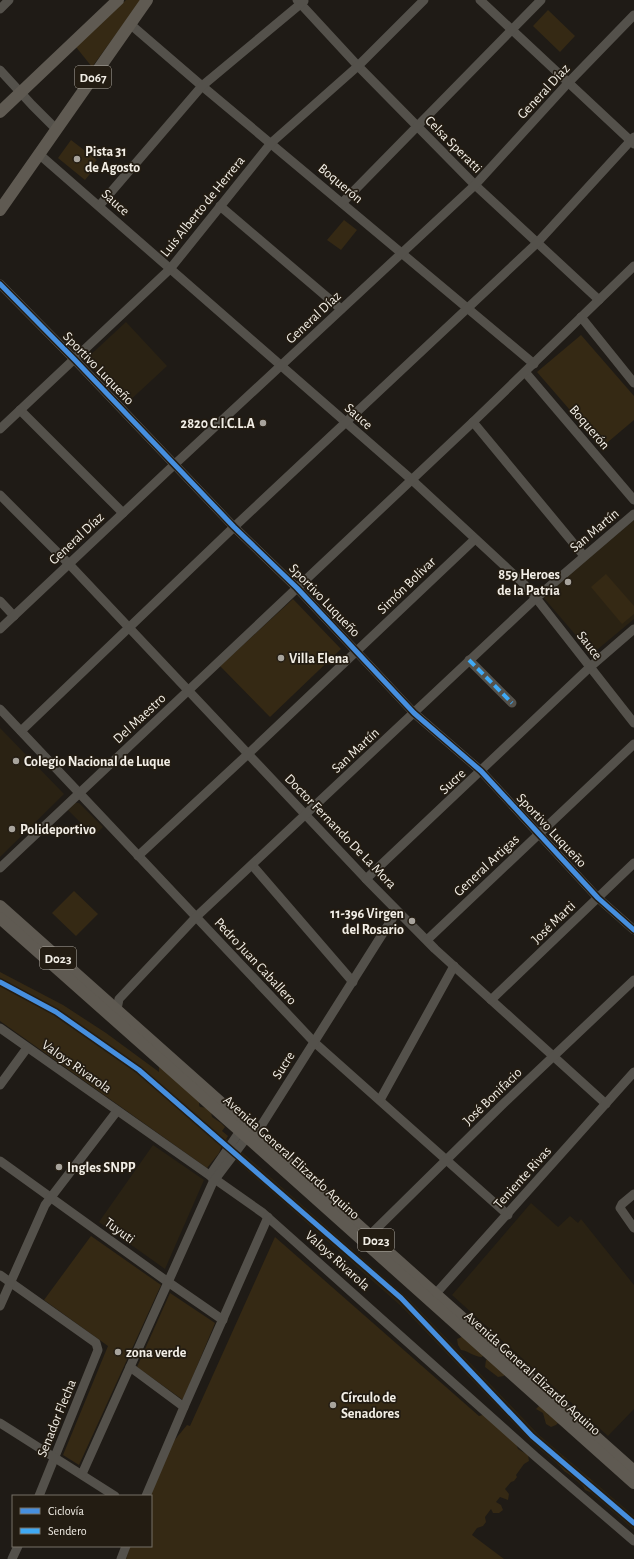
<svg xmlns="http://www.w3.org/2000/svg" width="634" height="1559" font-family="'Alegreya Sans',sans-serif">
<rect width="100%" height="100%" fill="#1f1b16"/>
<!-- built -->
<g fill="#2a2213">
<path d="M126,322L167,366L126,404L85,360Z"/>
<path d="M634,520V619L592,654L543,597Z"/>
<path d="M0,728L64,794L0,857Z"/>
<path d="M75,803H79L103,827L94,836L68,810Z"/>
<path d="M145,1067L409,1299L538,1434L634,1516V1530L531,1442L401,1306L140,1076Z"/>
<path d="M153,1145L204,1180L165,1269L99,1222Z"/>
<path d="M531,1203L558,1227L570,1216L578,1223L581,1219L634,1285V1409L608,1436L452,1295Z"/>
</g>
<!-- green -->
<g fill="#352914">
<path d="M126,0H141L92,67L76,47Z"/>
<path d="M548,10L575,36L560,52L533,26Z"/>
<path d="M71,140L97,160L94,163L97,165L85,180L58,158Z"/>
<path d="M344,220L357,230L341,250L327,240Z"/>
<path d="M581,335L634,396V420L602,447L537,372Z"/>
<path d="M606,574L634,606V614L622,624L591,587Z"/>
<path d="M293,599L341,649L270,717L220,666Z"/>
<path d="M74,891L98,914L76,936L52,913Z"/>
<path d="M0,972L63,1005L106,1033L159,1072V1066L199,1099V1105L200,1107L210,1108L212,1117L221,1123L225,1127L222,1131L228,1136L222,1145L219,1153L207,1168L0,1021Z"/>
<path d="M91,1236L161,1285L79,1465L63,1455L108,1346L44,1300Z"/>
<path d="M275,1237L479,1416L486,1414L516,1444L518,1449L528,1455L529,1461L524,1464L516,1475L517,1477L514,1481L511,1482L505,1489L509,1494L508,1500L500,1497L496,1502L501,1505L503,1510L499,1513H493L491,1509L485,1517L486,1522L483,1526L477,1528L472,1535L504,1559H126L130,1546H151V1496H150L173,1442L187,1425L190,1426Z"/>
<path d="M170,1293L215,1323L183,1400L137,1367Z"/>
<path d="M464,1336L472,1345L475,1349L480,1351L483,1355L482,1357C474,1357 469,1351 461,1350L458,1345L457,1339Z"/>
<path d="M489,1359L504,1373V1376L498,1377L485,1367L486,1360Z"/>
<path d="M540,1405L546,1409L548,1415L552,1416L558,1423L556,1425L551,1427L546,1424L543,1413L536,1409Z"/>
<path d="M539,1442C548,1444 552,1448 557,1456H563C567,1463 570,1462 574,1467C576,1469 576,1471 578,1472C586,1477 595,1478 595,1490L590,1492L585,1490L581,1482L564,1471L550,1454L538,1445Z"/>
</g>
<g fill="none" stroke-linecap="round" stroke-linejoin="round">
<!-- minor -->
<g stroke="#54514b" stroke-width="9">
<path d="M297,0L358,66L475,185L599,300"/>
<path d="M480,0L634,144"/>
<path d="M0,9L9,0"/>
<path d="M130,24L202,86L534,364"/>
<path d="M0,70L32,105L56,129"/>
<path d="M40,155L412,480L522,582L536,598L634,723"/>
<path d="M342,203L541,0"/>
<path d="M99,206L202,86L304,1"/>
<path d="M220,206L341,309"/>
<path d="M0,284L75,360L234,527L297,588L414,713L481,771L598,898L634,930"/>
<path d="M581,317L634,383"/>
<path d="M525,372L634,500"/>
<path d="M20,410L123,513"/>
<path d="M473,422L584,556"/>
<path d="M0,429L170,269L271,143L358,66L424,0"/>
<path d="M0,495L69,564L366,879L435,949L606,1104"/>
<path d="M0,601L14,616"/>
<path d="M0,629L175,464L475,185L568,83L634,15"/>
<path d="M469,660L512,703"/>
<path d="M0,709L314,1042L508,1215"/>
<path d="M21,731L234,527L537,243L634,137"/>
<path d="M138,856L248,754L475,539"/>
<path d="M252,865L353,982"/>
<path d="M0,868L473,422L634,266"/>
<path d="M366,879L590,667L634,629"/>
<path d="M427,940L634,744"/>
<path d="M491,1000L634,863"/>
<path d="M116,1014L119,999L196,917L536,598L634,514"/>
<path d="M0,1028L263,1213L536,1457L634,1541"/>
<path d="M0,1085L27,1048"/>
<path d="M380,1100L454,966"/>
<path d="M0,1161L168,1282L223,1320"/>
<path d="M213,1179L210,1175L240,1131H245"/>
<path d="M634,1194L622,1204L620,1208L634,1228"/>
<path d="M370,1235L502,1105L634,980"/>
<path d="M0,1275L96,1343L98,1350L39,1496"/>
<path d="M431,1299L634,1072"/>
<path d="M0,1306L45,1205L117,1111"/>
<path d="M130,1367L184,1407"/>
<path d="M0,1423L115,1496"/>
<path d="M82,1474L213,1182L247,1137L256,1133L261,1126L397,911"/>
<path d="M146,1496L184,1407L268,1217"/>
<path d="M12,1559L18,1546"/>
<path d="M121,1559L126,1546"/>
</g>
<!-- major -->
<g stroke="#5f5a52" stroke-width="12">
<path d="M0,112L118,0"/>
<path d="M0,210L147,0"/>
<path d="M0,906L634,1471"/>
<path d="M0,918L247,1137L634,1483"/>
</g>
<!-- quiet -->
<path stroke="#3fa9f5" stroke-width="4" stroke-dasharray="8 4" stroke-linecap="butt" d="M469,660L512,703"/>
<!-- cycleway casing -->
<g stroke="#231c12" stroke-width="8">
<g id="cycleway">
<path d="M0,284L75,360L234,527L297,588L414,713L481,771L598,898L634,930"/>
<path d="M0,982L56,1012L139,1070L401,1298L532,1436L634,1523"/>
</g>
</g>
<!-- cycleway -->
<use href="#cycleway" stroke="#468fdf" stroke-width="5"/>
</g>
<!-- markers -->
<g fill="#a8a49d" stroke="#231c12" stroke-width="1.5">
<circle cx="77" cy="159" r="4"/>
<circle cx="263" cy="423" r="4"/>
<circle cx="568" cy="582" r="4"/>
<circle cx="281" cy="658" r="4"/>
<circle cx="16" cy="761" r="4"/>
<circle cx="12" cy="829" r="4"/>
<circle cx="412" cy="921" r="4"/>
<circle cx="59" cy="1167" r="4"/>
<circle cx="118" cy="1352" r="4"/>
<circle cx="333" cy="1405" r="4"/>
</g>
<g text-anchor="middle" stroke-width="3.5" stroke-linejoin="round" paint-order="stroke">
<!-- shield labels -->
<g fill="#231c12" stroke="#b4afa6" stroke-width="1">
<rect x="75" y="66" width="36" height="22" rx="3"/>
<rect x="40" y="947" width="36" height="22" rx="3"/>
<rect x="358" y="1229" width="36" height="22" rx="3"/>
</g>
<g font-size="13" font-weight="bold" fill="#f2eee6">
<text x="93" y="82">D067</text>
<text x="58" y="963">D023</text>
<text x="376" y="1245">D023</text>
</g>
<!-- street labels -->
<g font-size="14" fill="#f2eee6" stroke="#231c12">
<text transform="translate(543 91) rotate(-47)" y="5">General Díaz</text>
<text transform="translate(454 144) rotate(45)" y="5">Celsa Speratti</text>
<text transform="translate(341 183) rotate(40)" y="5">Boquerón</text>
<text transform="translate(116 202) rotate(42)" y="5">Sauce</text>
<text transform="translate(202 206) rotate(-51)" y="5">Luis Alberto de Herrera</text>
<text transform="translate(313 317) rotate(-43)" y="5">General Díaz</text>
<text transform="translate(99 368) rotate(46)" y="5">Sportivo Luqueño</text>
<text transform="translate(359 416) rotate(41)" y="5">Sauce</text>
<text transform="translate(590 427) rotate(49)" y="5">Boquerón</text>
<text transform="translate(594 530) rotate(-40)" y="5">San Martín</text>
<text transform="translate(76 538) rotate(-43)" y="5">General Díaz</text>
<text transform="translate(406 585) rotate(-44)" y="5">Simón Bolivar</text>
<text transform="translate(325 600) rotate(46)" y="5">Sportivo Luqueño</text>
<text transform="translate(590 645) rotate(52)" y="5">Sauce</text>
<text transform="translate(139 718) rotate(-43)" y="5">Del Maestro</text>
<text transform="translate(355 750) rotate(-43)" y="5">San Martín</text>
<text transform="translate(452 781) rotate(-43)" y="5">Sucre</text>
<text transform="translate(552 830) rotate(47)" y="5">Sportivo Luqueño</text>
<text transform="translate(341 831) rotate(46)" y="5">Doctor Fernando De La Mora</text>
<text transform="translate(486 865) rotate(-43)" y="5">General Artigas</text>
<text transform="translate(553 922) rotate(-44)" y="5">José Marti</text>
<text transform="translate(256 961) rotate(47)" y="5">Pedro Juan Caballero</text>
<text transform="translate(283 1065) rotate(-58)" y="5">Sucre</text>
<text transform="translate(77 1066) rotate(35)" y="5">Valoys Rivarola</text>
<text transform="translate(492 1096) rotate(-44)" y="5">José Bonifacio</text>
<text transform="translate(292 1157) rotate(42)" y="5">Avenida General Elizardo Aquino</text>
<text transform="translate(522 1177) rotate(-48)" y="5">Teniente Rivas</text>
<text transform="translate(120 1230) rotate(36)" y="5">Tuyuti</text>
<text transform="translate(338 1260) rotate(42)" y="5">Valoys Rivarola</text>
<text transform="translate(533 1373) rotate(42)" y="5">Avenida General Elizardo Aquino</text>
<text transform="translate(56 1418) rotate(-68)" y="5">Senador Flecha</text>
</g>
<!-- poi labels -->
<g font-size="14" font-weight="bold" fill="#f2eee6" stroke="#231c12" text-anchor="start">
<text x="85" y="156">Pista 31<tspan x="85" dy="16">de Agosto</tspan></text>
<text x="255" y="428" text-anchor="end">2820 C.I.C.L.A</text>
<text x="560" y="579" text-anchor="end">859 Heroes<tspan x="560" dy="16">de la Patria</tspan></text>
<text x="289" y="663">Villa Elena</text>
<text x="24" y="766">Colegio Nacional de Luque</text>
<text x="20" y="834">Polideportivo</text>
<text x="404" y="918" text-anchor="end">11-396 Virgen<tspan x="404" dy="16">del Rosario</tspan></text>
<text x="67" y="1172">Ingles SNPP</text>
<text x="126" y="1357">zona verde</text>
<text x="341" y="1402">Círculo de<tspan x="341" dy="16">Senadores</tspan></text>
</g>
</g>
<!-- legend -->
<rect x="12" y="1495" width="140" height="52" fill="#231c12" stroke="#767067"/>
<rect x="20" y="1508" width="20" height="6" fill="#468fdf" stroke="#767067"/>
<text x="48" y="1515" font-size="12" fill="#f2eee6">Ciclovía</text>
<rect x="20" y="1528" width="20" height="6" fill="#3fa9f5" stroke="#767067"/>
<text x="48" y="1535" font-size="12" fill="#f2eee6">Sendero</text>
</svg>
